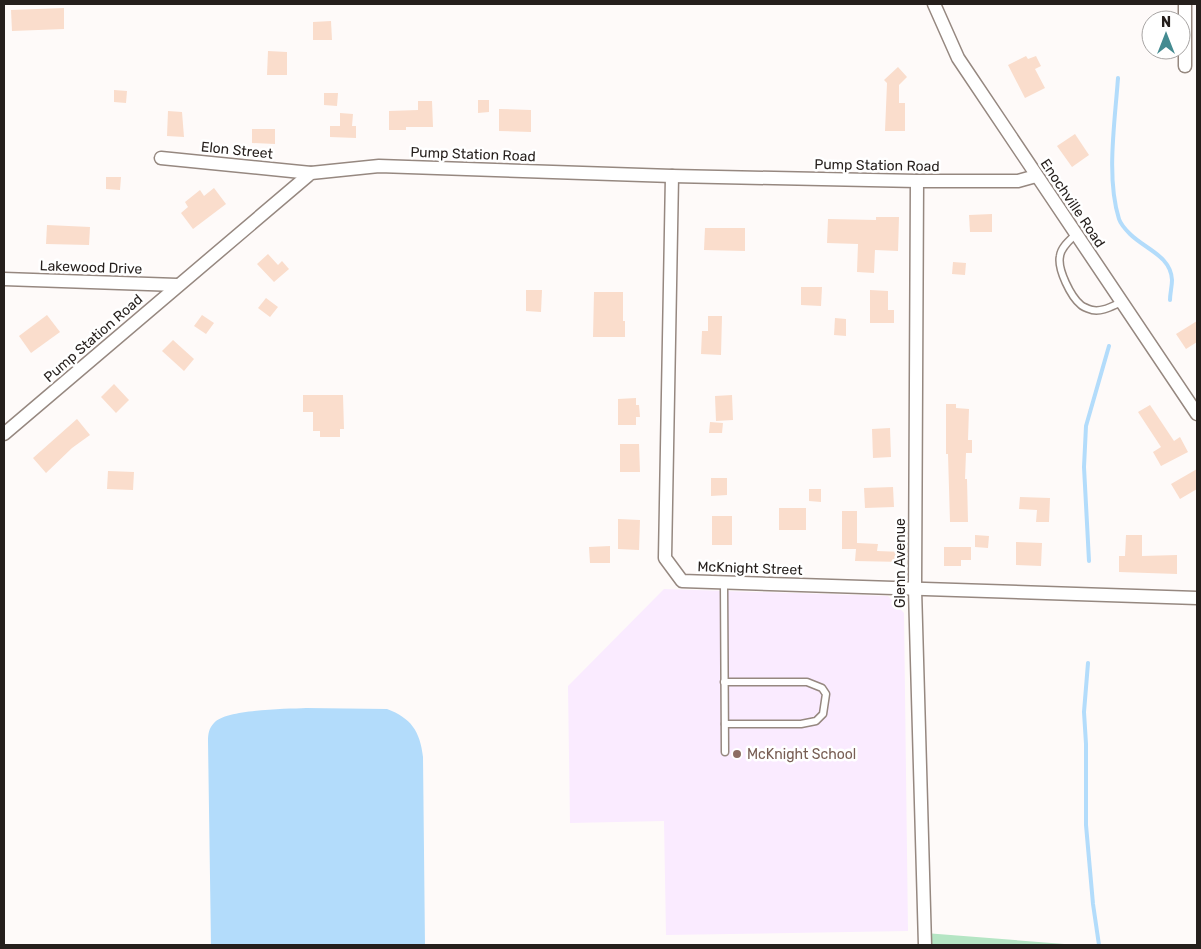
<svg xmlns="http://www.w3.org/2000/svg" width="1201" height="949" font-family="Rubik,sans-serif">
<rect width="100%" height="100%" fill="#fefaf9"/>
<!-- education -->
<path fill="#faebff" d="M664,589L888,596L904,613L908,931L666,935L664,821L570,823L568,686Z"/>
<!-- green -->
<path fill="#b5e5c4" d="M925,933L1077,945H925Z"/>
<!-- water -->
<path fill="#b3dcfb" d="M306,708L387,709C411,718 420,731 423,757L425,945H211L208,741C208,734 209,728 214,723C226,709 286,709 306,708Z"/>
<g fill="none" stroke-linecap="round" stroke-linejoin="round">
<!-- stream -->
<g stroke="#b3dcfb" stroke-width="4">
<path d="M1118,78C1115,121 1106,178 1119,219C1121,225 1126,230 1130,234C1145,249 1171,256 1172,280C1172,287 1170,293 1170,300"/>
<path d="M1089,561L1084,467L1086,426L1109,346"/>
<path d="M1088,663L1084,712L1086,744V825L1093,904L1099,945"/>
</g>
</g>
<!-- building -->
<g fill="#faddcc">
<path d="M64,8V29L12,31L11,10Z"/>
<path d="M331,21L332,40H313V22Z"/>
<path d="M268,51L287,52V75H267Z"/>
<path d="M1026,56L1028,59L1036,56L1041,66L1035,69L1045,88L1025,98L1008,65Z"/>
<path d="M898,67L907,77L899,85V103H905V131H885L887,83L884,80Z"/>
<path d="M114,90L127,91L126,103L114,102Z"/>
<path d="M324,93H338L337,106L324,105Z"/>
<path d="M478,100H489V112L478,113Z"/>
<path d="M418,101H432L433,127H406V130H389V111L418,110Z"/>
<path d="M499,109L531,110V132L499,131Z"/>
<path d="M168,111L182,112L184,137L167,136Z"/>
<path d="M340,113L353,114L352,126H356V138L330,137V126H340Z"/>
<path d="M252,129H275V144L252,143Z"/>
<path d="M1075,134L1089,155L1072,167L1057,146Z"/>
<path d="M106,177H121L120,190L106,189Z"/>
<path d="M214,188L226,204L193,229L181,213L188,207L185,202L200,190L204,196Z"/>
<path d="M992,214V232H970L969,215Z"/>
<path d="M876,217H899L898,251L875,250L874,273L857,272L858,244L827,243L828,219L876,220Z"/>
<path d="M47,225L90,227L89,245L46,244Z"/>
<path d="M705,228H745V251L704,250Z"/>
<path d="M268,254L278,265L282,261L289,269L274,282L257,264Z"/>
<path d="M953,262L966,263L965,275L952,274Z"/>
<path d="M801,287H822L821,306L801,305Z"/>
<path d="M526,290H542L541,312L526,311Z"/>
<path d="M870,290L888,291V310H894V323H870Z"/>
<path d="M594,292H623V321H625V337H593Z"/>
<path d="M266,298L278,307L270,317L258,308Z"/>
<path d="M47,315L60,332L31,353L19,336Z"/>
<path d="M202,315L214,323L206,334L194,326Z"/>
<path d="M708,316H722L721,355L701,354L702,331H708Z"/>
<path d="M835,318L846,319V336L834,335Z"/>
<path d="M1197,321V342L1186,349L1176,334Z"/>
<path d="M173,340L194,359L184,371L162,351Z"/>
<path d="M114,384L129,400L116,413L101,397Z"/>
<path d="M303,395H343L344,429H340V437H320V431H313V412H303Z"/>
<path d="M732,395L733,420L716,421L715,396Z"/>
<path d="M636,398V405H639L640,417H636V425H618V399Z"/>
<path d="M946,404H956V408L969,409L968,440H972V453H966L965,479H967L968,522H950L948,454H946Z"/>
<path d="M1150,405L1174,441L1180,437L1188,452L1161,466L1153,452L1161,447L1138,412Z"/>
<path d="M77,419L90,435L72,448L46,473L33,458Z"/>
<path d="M710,422L723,423L722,433H709Z"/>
<path d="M890,428L891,457L873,458L872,429Z"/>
<path d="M620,444H639L640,472H620Z"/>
<path d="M1197,469V489L1180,499L1171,484Z"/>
<path d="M108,471L134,472L133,490L107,489Z"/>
<path d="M711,478H727V495L711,496Z"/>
<path d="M893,487L894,507L865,508L864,488Z"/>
<path d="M809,489H821V502L809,501Z"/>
<path d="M1020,497L1050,498L1049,522H1036L1037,510L1019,509Z"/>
<rect x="779" y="508" width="27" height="22"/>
<path d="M842,511H857V543L878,544L877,551L903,552V562L855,561L856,549H842Z"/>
<rect x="712" y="516" width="20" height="29"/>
<path d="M618,519L640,520L639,550L618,549Z"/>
<path d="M975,535L989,536L988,548L975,547Z"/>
<path d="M1126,535H1142V556L1177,555V574L1119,572V556H1125Z"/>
<path d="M1016,542L1042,543L1041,566L1016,565Z"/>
<path d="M610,546V563H590L589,547Z"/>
<path d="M944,547H971V560H961V566H944Z"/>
</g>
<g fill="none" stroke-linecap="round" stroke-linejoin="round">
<!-- service casing -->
<g stroke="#968880" stroke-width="9">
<g id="service">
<path d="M1076,234C1070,240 1061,247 1060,256C1057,269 1071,297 1081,305C1083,307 1089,309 1092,310C1103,312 1112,306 1122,302"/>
<path d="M724,583L725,752"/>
<path d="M724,682H807L822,688L826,694L823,714L816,721L801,724H725"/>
</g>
</g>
<!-- minor casing -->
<g stroke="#968880" stroke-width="15">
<g id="minor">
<path d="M934,4L958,58L1197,414"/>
<path d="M1185,4V66"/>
<path d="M161,158L311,173"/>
<path d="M672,176L665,558L682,581L1197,598"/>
<path d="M917,181L915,589L925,945"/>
<path d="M4,279L177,285"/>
<path d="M4,434L311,173L379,166L672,176L917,181H1018L1036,176"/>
</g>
</g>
<!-- service -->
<use href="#service" stroke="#fff" stroke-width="6"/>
<!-- minor -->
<use href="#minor" stroke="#fff" stroke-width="12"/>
</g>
<!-- markers -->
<circle fill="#8d6e63" stroke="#fff" stroke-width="2" cx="737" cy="754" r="5"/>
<g text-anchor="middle" stroke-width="5" stroke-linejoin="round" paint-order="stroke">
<!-- street labels -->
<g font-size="14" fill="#251f1c" stroke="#fff">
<text transform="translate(237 150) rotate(6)" y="5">Elon Street</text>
<text transform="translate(473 154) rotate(2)" y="5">Pump Station Road</text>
<text transform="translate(877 165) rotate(1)" y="5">Pump Station Road</text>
<text transform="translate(1073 203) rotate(56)" y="5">Enochville Road</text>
<text transform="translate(91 267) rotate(2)" y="5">Lakewood Drive</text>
<text transform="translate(93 338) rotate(-41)" y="5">Pump Station Road</text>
<text transform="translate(900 563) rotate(-90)" y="5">Glenn Avenue</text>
<text transform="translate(750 568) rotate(2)" y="5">McKnight Street</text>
</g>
<!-- education labels -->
<g font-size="14" fill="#785e54" stroke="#fff" text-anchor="start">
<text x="747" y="759">McKnight School</text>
</g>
</g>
<!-- border -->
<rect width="1201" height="949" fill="none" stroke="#251f1c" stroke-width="10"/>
<!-- north arrow -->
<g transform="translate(1166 35)"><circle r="24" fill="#ffffff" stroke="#a8a5a4"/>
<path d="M0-4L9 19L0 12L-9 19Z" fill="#448b91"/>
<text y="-8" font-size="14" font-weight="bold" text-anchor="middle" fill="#251f1c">N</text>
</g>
</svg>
